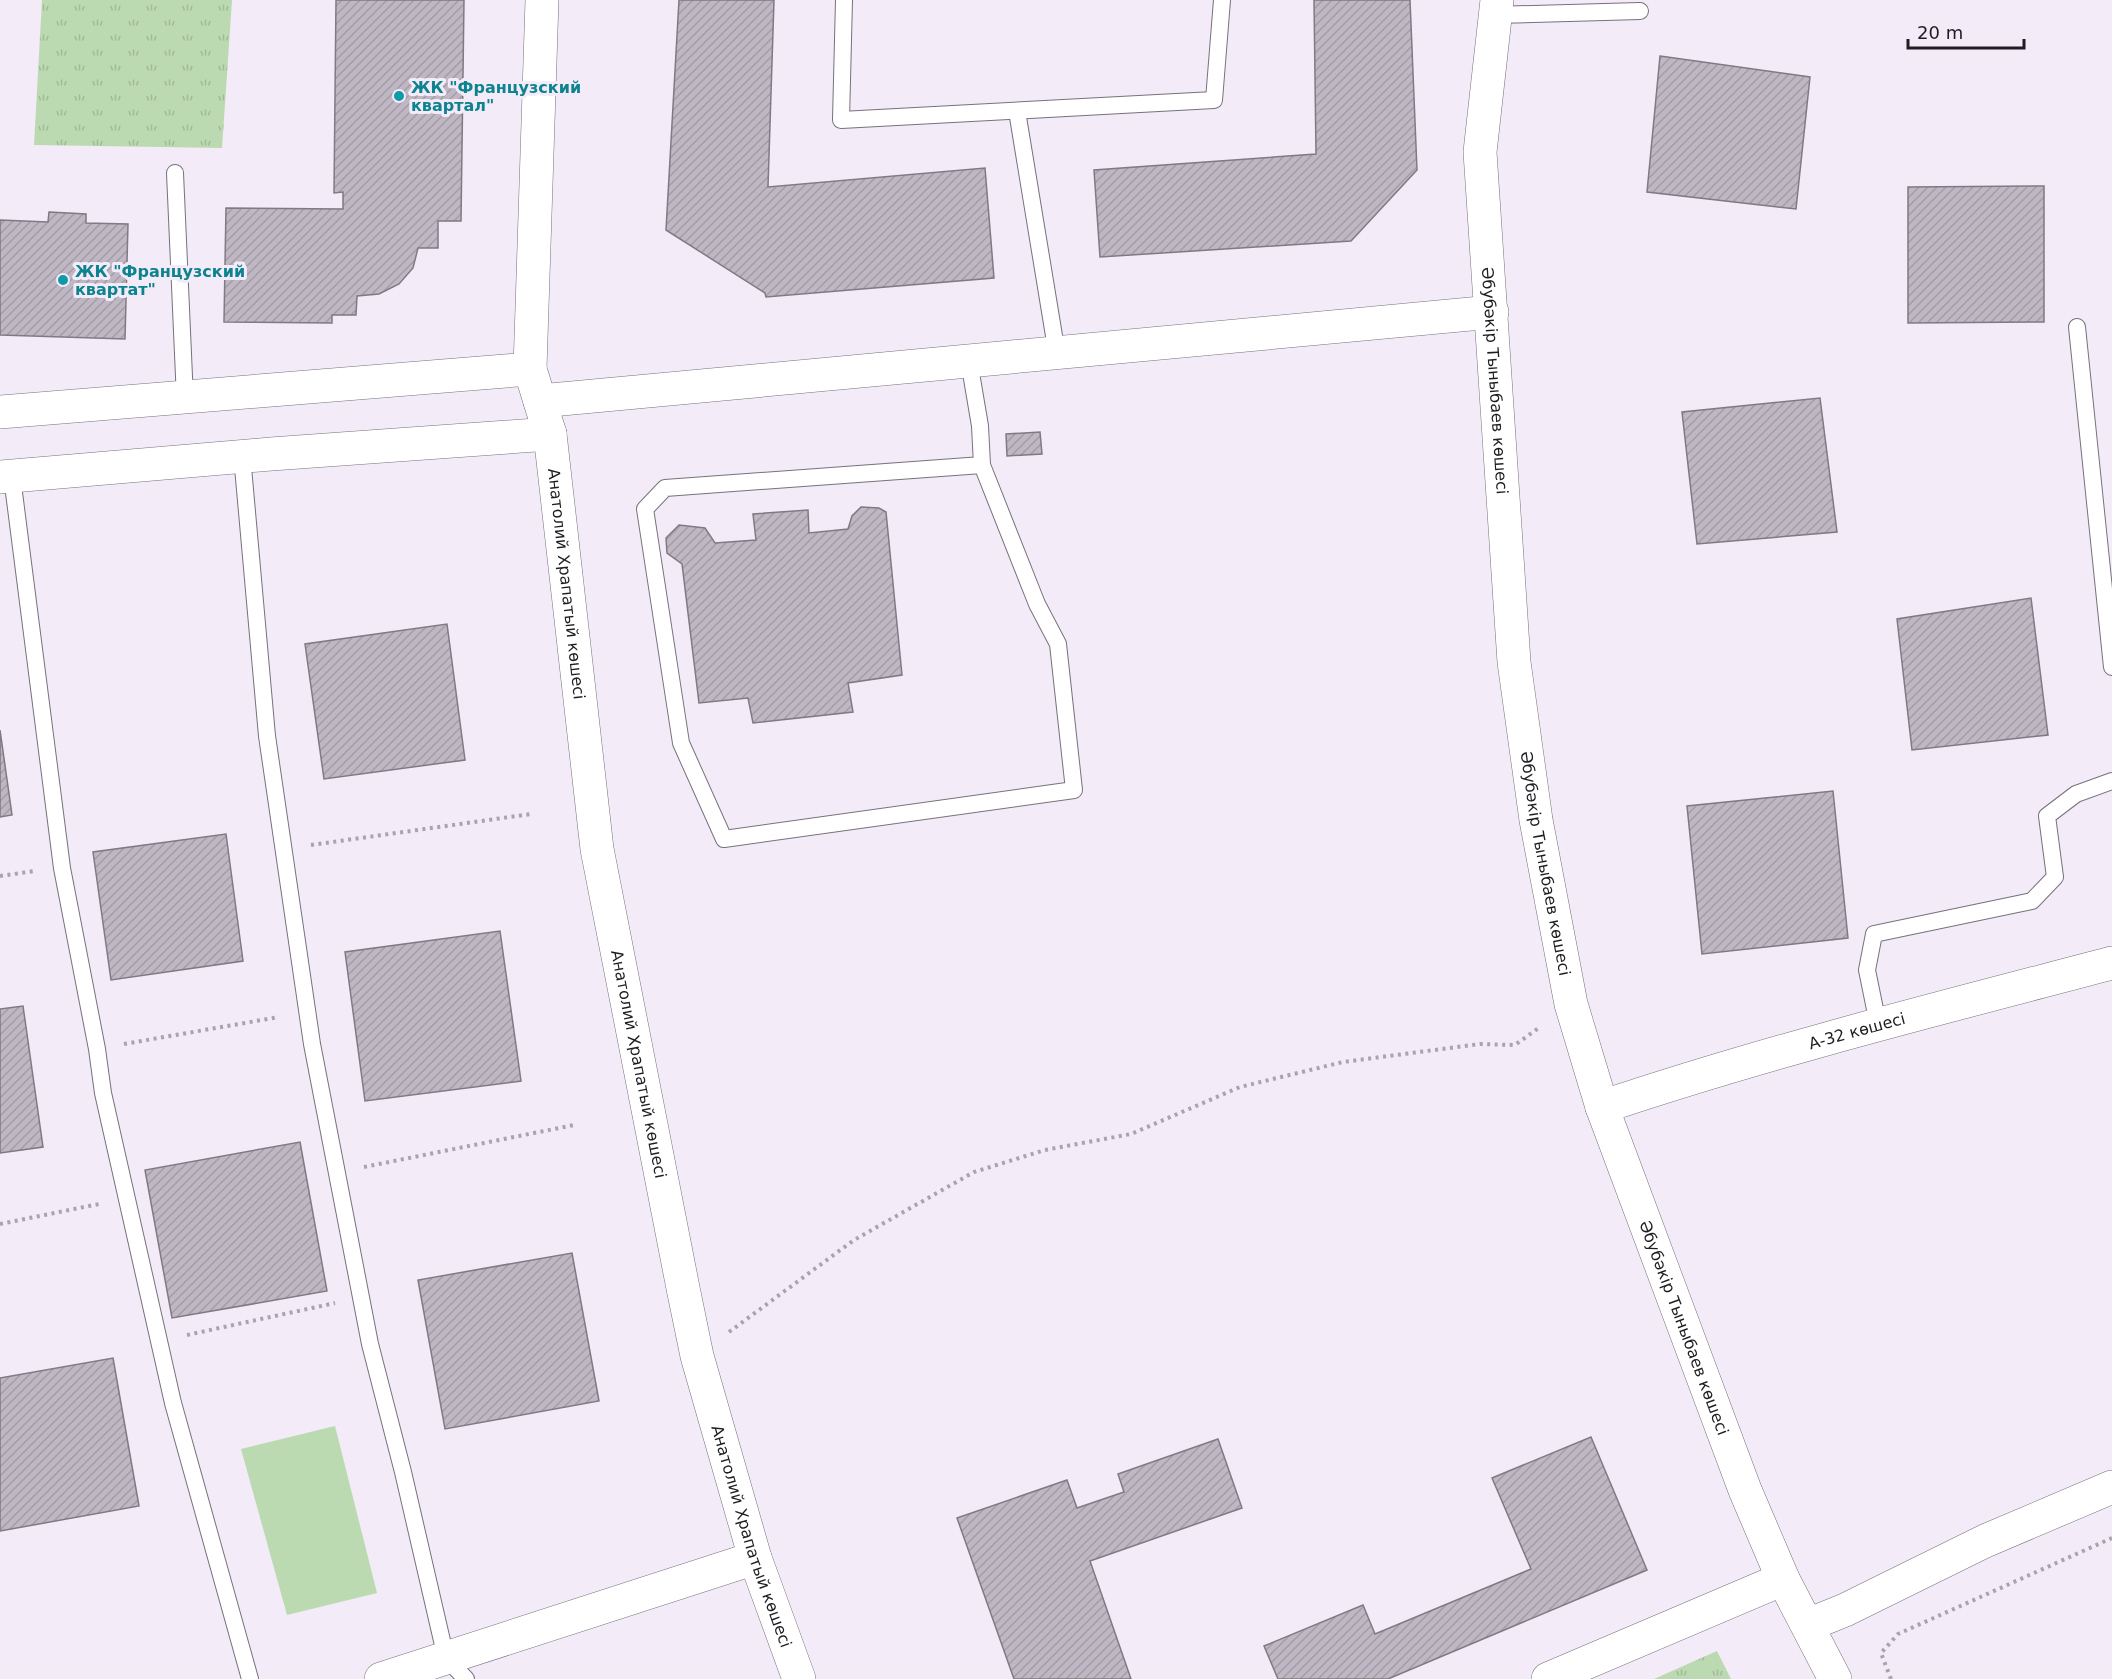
<svg xmlns="http://www.w3.org/2000/svg" width="2112" height="1679" font-family="'DejaVu Sans',sans-serif">
<defs>
<pattern id="grass-tufts" width="24" height="20" patternUnits="userSpaceOnUse" patternTransform="scale(1.5)"><rect width="24" height="20" fill="#bcdab1"/><path d="M3 7l-1-3M5 7V3M7 7l1-3M15 17l-1-3M17 17v-4M19 17l1-3" fill="none" stroke="#a1bb98"/></pattern>
<pattern id="building-hatch" width="6" height="6" patternUnits="userSpaceOnUse" patternTransform="scale(1.5)"><rect width="6" height="6" fill="#bfb7c3"/><path d="M-1 1l2-2M0 6l6-6M5 7l2-2" fill="none" stroke="#a49da7"/></pattern>
</defs>
<rect width="100%" height="100%" fill="#f3ebf7"/>
<!-- grass -->
<g fill="url(#grass-tufts)">
<path d="M42,0H232L222,148L34,145Z"/>
<path d="M1717,1651L1731,1679H1654Z"/>
</g>
<!-- garden -->
<path fill="#bcdab1" d="M335,1426L377,1593L287,1615L241,1449Z"/>
<!-- building -->
<g fill="url(#building-hatch)" stroke="#807a84" stroke-width="1.5">
<path d="M336,0H464L461,221H438V248H418L413,268L399,284L379,294L357,296L356,315H332V323L224,322L226,208L343,209V192L334,193Z"/>
<path d="M679,0H774L768,187L985,168L994,278L766,297L765,293L666,230Z"/>
<path d="M1314,0H1410L1417,170L1351,241L1100,257L1094,170L1316,154Z"/>
<path d="M1660,56L1810,77L1796,209L1647,192Z"/>
<path d="M2044,186V322L1908,323V187Z"/>
<path d="M49,212L86,214V223L128,224L125,339L0,335V220L48,222Z"/>
<path d="M1820,398L1837,532L1697,544L1682,412Z"/>
<path d="M1040,432L1042,454L1007,456L1006,434Z"/>
<path d="M861,507L879,508L886,512L902,675L848,683L853,712L753,723L748,698L699,703L682,564L667,553L666,538L679,525L705,528L715,543L756,540L753,514L808,510L809,533L848,529L852,516Z"/>
<path d="M2031,598L2048,735L1912,750L1897,619Z"/>
<path d="M447,624L465,760L324,779L305,644Z"/>
<path d="M0,730L12,815L0,817Z"/>
<path d="M1833,791L1848,938L1702,954L1687,806Z"/>
<path d="M226,834L243,961L111,980L93,852Z"/>
<path d="M500,931L521,1081L365,1101L345,952Z"/>
<path d="M23,1006L43,1147L0,1153V1009Z"/>
<path d="M300,1142L327,1291L172,1318L145,1170Z"/>
<path d="M572,1253L599,1401L445,1429L418,1280Z"/>
<path d="M113,1358L139,1506L0,1531V1378Z"/>
<path d="M1591,1437L1647,1570L1388,1679H1278L1264,1646L1363,1605L1375,1634L1531,1569L1492,1478Z"/>
<path d="M1218,1439L1242,1508L1090,1561L1131,1679H1014L957,1518L1067,1480L1077,1508L1124,1492L1118,1474Z"/>
</g>
<g fill="none" stroke-linecap="round" stroke-linejoin="round">
<!-- lane casing -->
<g stroke="#78717c" stroke-width="18">
<g id="lane">
<path d="M844,0L841,120L1214,100L1222,0"/>
<path d="M1494,15L1640,11"/>
<path d="M1017,111L1057,354"/>
<path d="M175,173L185,399"/>
<path d="M2077,327L2112,667"/>
<path d="M969,361L980,426L982,465L1037,604L1058,644L1074,790L724,839L681,743L645,509L665,488L982,465"/>
<path d="M242,456L267,736L312,1044L370,1344L403,1472L446,1658L466,1679"/>
<path d="M12,477L62,868L97,1049L103,1093L173,1403L250,1679"/>
<path d="M1878,1024L1867,970L1874,934L2032,901L2055,877L2047,816L2076,794L2112,781"/>
</g>
</g>
<!-- street casing -->
<g stroke="#78717c" stroke-width="34">
<g id="street">
<path id="s1" d="M542,0L530,369L550,434L597,849L683,1288L697,1356L755,1558L799,1679"/>
<path id="s2" d="M1497,0L1480,152L1514,662L1536,820L1571,1004L1602,1107L1745,1490L1783,1579L1835,1679"/>
<path d="M540,401L1492,312"/>
<path d="M0,412L530,369"/>
<path d="M0,477L271,454L550,434"/>
<path id="s3" d="M1602,1107C1769,1051 1941,1008 2112,963"/>
<path d="M1808,1625L1845,1610L1985,1541L2112,1487"/>
<path d="M381,1679L755,1558"/>
<path d="M1548,1679L1783,1579"/>
</g>
</g>
<!-- path -->
<g stroke="#a9a3ad" stroke-width="4" stroke-dasharray="3 4.5" stroke-linecap="butt">
<path d="M311,845L531,814"/>
<path d="M0,876L35,871"/>
<path d="M124,1044L279,1017"/>
<path d="M364,1167L574,1125"/>
<path d="M0,1224L99,1204"/>
<path d="M729,1332L854,1240L974,1172L1045,1150L1131,1134L1240,1087L1343,1062L1480,1044L1515,1045L1540,1027"/>
<path d="M187,1335L335,1303"/>
<path d="M1891,1679L1881,1653L1898,1634L2112,1538"/>
</g>
<!-- lane -->
<use href="#lane" stroke="#fff" stroke-width="16"/>
<!-- street -->
<use href="#street" stroke="#fff" stroke-width="33"/>
</g>
<!-- markers -->
<g fill="#0f9aa8" stroke="#f3ebf7" stroke-width="2">
<circle cx="399" cy="96" r="6"/>
<circle cx="63" cy="280" r="6"/>
</g>
<g text-anchor="middle" stroke-width="6" stroke-linejoin="round" paint-order="stroke">
<!-- culture labels -->
<g font-size="16" font-weight="bold" fill="#0d838f" stroke="#f3ebf7" text-anchor="start">
<text x="411" y="93">ЖК "Французский<tspan x="411" dy="18">квартал"</tspan></text>
<text x="75" y="277">ЖК "Французский<tspan x="75" dy="18">квартат"</tspan></text>
</g>
<!-- street labels -->
<g font-size="16" fill="#201d22" stroke="#f3ebf7">
<text dy="6" stroke="none"><textPath href="#s2" startOffset="382">Әбубәкір Тыныбаев көшесі</textPath></text>
<text dy="6" stroke="none"><textPath href="#s1" startOffset="588">Анатолий Храпатый көшесі</textPath></text>
<text dy="6" stroke="none"><textPath href="#s2" startOffset="868">Әбубәкір Тыныбаев көшесі</textPath></text>
<text dy="6" stroke="none"><textPath href="#s3" startOffset="266">А-32 көшесі</textPath></text>
<text dy="6" stroke="none"><textPath href="#s1" startOffset="1074">Анатолий Храпатый көшесі</textPath></text>
<text dy="6" stroke="none"><textPath href="#s2" startOffset="1354">Әбубәкір Тыныбаев көшесі</textPath></text>
<text dy="6" stroke="none"><textPath href="#s1" startOffset="1560">Анатолий Храпатый көшесі</textPath></text>
</g>
</g>
<!-- scale -->
<path d="M1908 39v9h116v-9" fill="none" stroke="#201d22" stroke-width="3"/>
<text x="1917" y="39" font-size="18" fill="#201d22" stroke="#f3ebf7" stroke-width="4.5" paint-order="stroke">20 m</text>
</svg>
